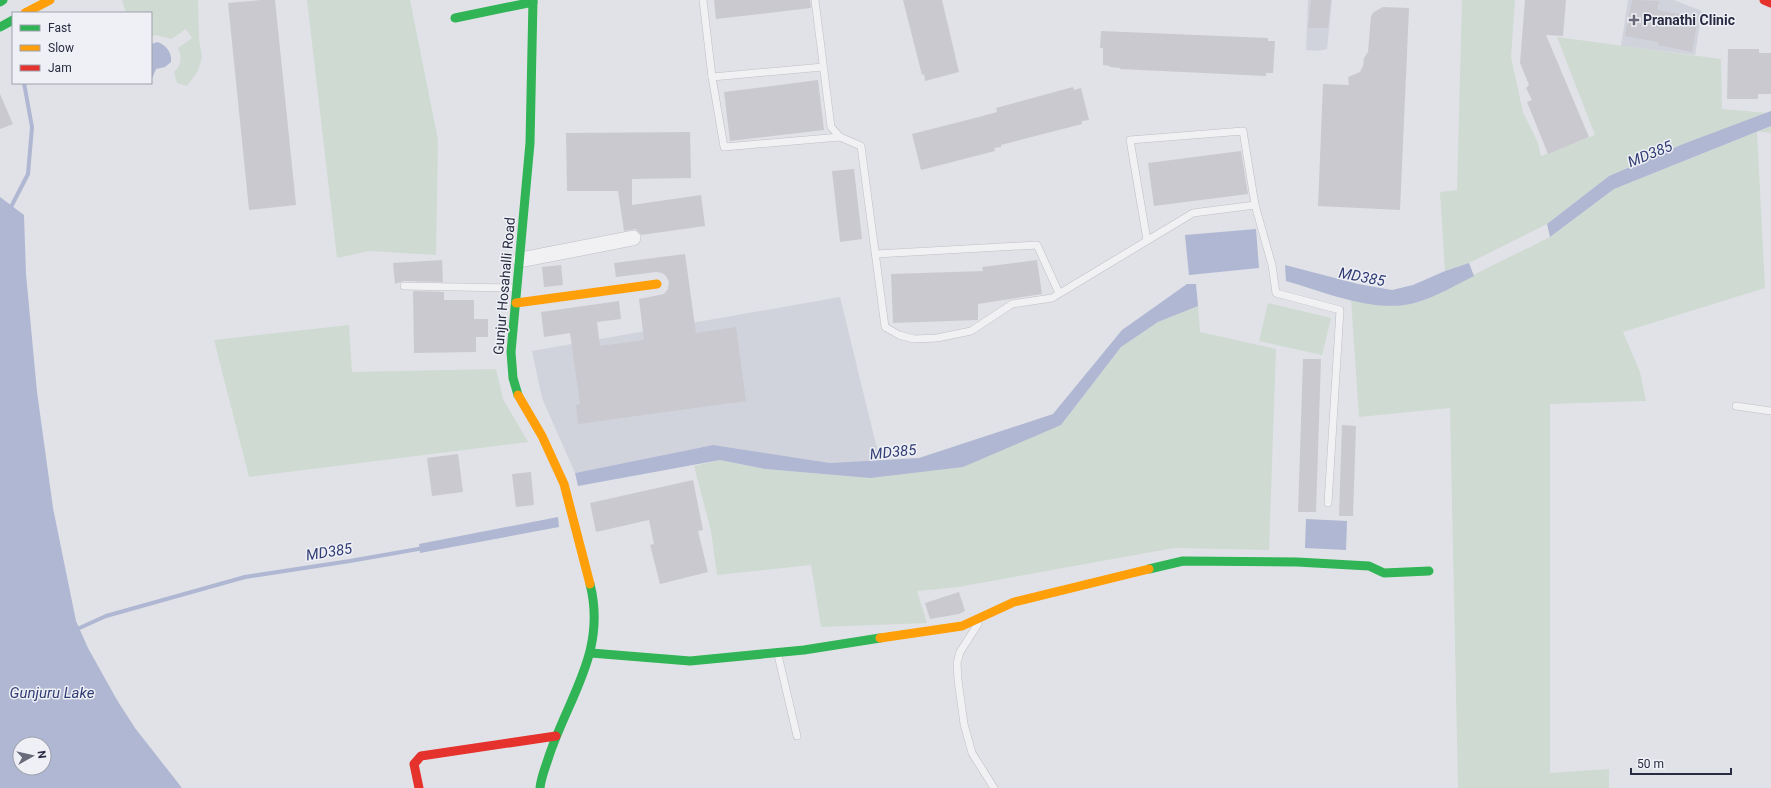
<svg xmlns="http://www.w3.org/2000/svg" width="1771" height="788" font-family="Roboto,sans-serif">
<rect width="100%" height="100%" fill="#e1e2e7"/>
<!-- built -->
<g fill="#d1d3dc">
<path d="M1308,0H1332L1327,49L1318,51L1306,50Z"/>
<path d="M1628,0H1674L1702,11L1695,55L1621,46Z"/>
<path d="M840,297L880,461L830,463L713,445L575,473L542,398L532,351Z"/>
</g>
<!-- green -->
<g fill="#cfdad2">
<path d="M122,0H198L199,39L202,57L198,71L187,86L177,83L174,72C182,65 182,57 178,48L192,38L186,29L171,39L156,35L151,36V13H126Z"/>
<path d="M307,0H410L438,140L436,255L369,251L337,258Z"/>
<path d="M1462,0H1515L1511,57L1523,112L1538,143L1541,156L1595,135L1557,37L1721,59L1722,109L1768,113L1683,144L1609,176L1547,224L1469,263L1445,271L1440,192L1457,190Z"/>
<path d="M1771,126V133L1757,131L1765,288L1623,332L1640,372L1646,401L1550,404V773L1609,769V788H1458L1450,408L1359,417L1351,299C1379,306 1391,308 1419,302L1550,237L1614,189Z"/>
<path d="M1268,303L1331,318L1322,355L1259,341Z"/>
<path d="M1198,306L1200,332L1276,349L1269,550L1174,548L958,587L917,591L927,623L821,627L811,565L717,575L711,531L694,466L720,460L765,469L870,478L1061,425L1121,347L1158,322Z"/>
<path d="M349,325L352,372L496,369L503,399L528,442L249,477L214,340Z"/>
</g>
<!-- water -->
<g fill="#afb7d3" fill-rule="evenodd">
<path d="M158,42C167,46 172,53 171,62L165,67L156,69L151,81V44Z"/>
<path d="M1771,111V126L1614,189L1550,237L1547,224L1609,176L1683,144Z"/>
<path d="M0,197L24,215L26,274L37,392L53,508L76,621L88,648L117,700L135,728L182,788H0ZM20,744H44V768H20Z"/>
<path d="M1256,229L1259,268L1189,275L1185,235Z"/>
<path d="M1469,263L1474,276C1456,285 1437,296 1418,302C1377,315 1325,292 1286,281L1285,265L1358,284L1392,290L1413,285L1445,271Z"/>
<path d="M1187,284H1196L1198,306L1158,322L1121,347L1061,425L963,467L870,478L765,469L720,460L578,486L575,473L713,445L830,463L919,458L1053,414L1122,330Z"/>
<path d="M558,517L559,527L420,553L419,544Z"/>
<path d="M1306,519L1347,521L1346,550L1305,548Z"/>
</g>
<g fill="none" stroke-linecap="round" stroke-linejoin="round">
<!-- stream -->
<g stroke="#afb7d3" stroke-width="4">
<path d="M10,209L28,174L32,127L24,83"/>
<path d="M75,630L106,616L245,577L350,561L424,548"/>
</g>
</g>
<!-- building -->
<g fill="#c9c9cf">
<path d="M261,0H275L296,205L249,210L228,3Z"/>
<path d="M714,0H810L811,8L716,19Z"/>
<path d="M903,0H942L959,72L925,81L924,74L922,75Z"/>
<path d="M1311,0H1331L1328,28H1308Z"/>
<path d="M1525,0H1566L1563,36L1546,35L1589,137L1548,154L1527,102L1532,100L1526,88L1529,85L1520,63Z"/>
<path d="M1632,0L1659,1L1657,10L1698,18L1692,52L1658,45V42L1625,36Z"/>
<path d="M1383,7L1409,8L1400,210L1318,206L1323,84L1349,85L1348,77L1360,72L1363,66L1364,58L1368,52L1371,16L1374,12Z"/>
<path d="M1101,31L1268,38V41H1275L1273,73H1266V76L1120,69V68L1110,67V66L1103,65V48H1100Z"/>
<path d="M1728,49H1759V53H1771V94H1758V99H1727Z"/>
<path d="M818,80L824,130L730,141L724,92Z"/>
<path d="M1073,87L1074,90L1081,88L1089,120L1082,121V124L1001,145V147L994,148L995,151L921,170L912,134L979,117L997,112L996,108Z"/>
<path d="M0,94L13,124L0,129Z"/>
<path d="M690,132L691,178L632,179V205L701,195L705,226L641,235L636,229L624,231L618,191H567L566,133Z"/>
<path d="M1241,151L1248,194L1154,206L1148,163Z"/>
<path d="M854,169L862,239L840,242L832,171Z"/>
<path d="M685,254L696,333L736,327L746,401L578,424L576,405L580,404L570,333L544,337L541,312L619,301L621,319L597,322L600,346L644,340L639,299L664,294L668,289L669,282L666,276L662,273L656,272L616,277L614,263Z"/>
<path d="M442,260L443,282L404,281L395,284L393,263Z"/>
<path d="M1037,260L1042,294L978,304V320L893,323L891,274L983,271L982,267Z"/>
<path d="M561,265L563,285L544,287L542,267Z"/>
<path d="M413,291L444,292V300H474V319H488V337H476V352L414,353Z"/>
<path d="M1303,359H1321L1316,512H1298Z"/>
<path d="M1342,425L1356,426L1353,516H1339Z"/>
<path d="M458,454L463,492L432,496L427,458Z"/>
<path d="M531,472L534,505L516,507L512,474Z"/>
<path d="M693,480L703,530L698,531L708,572L660,584L650,545L654,544L649,520L596,532L590,503Z"/>
<path d="M959,592L965,611L959,614L930,619L925,603Z"/>
</g>
<g fill="none" stroke-linecap="round" stroke-linejoin="round">
<!-- lane casing -->
<g stroke="#bebfc5" stroke-width="8">
<g id="lane">
<path d="M703,0L712,77L724,147L840,137"/>
<path d="M815,0L831,127L840,137L861,146L885,327L899,335L914,339L937,338L971,331L1012,304L1052,298L1193,213L1255,205L1272,265L1276,293L1340,310L1328,503"/>
<path d="M712,77L823,67"/>
<path d="M1147,240L1130,140L1243,131L1255,205"/>
<path d="M876,254L1037,245L1059,293"/>
<path d="M404,286L516,288"/>
<path d="M1736,406L1771,411"/>
<path d="M978,624L960,652L957,663L958,680L964,724L972,753L994,788"/>
<path d="M778,655L797,736"/>
</g>
</g>
<!-- street casing -->
<g stroke="#bebfc5" stroke-width="16">
<path id="street" d="M520,260L633,238"/>
</g>
<!-- lane -->
<use href="#lane" stroke="#f1f1f3" stroke-width="7"/>
<!-- street -->
<use href="#street" stroke="#f1f1f3" stroke-width="15"/>
<!-- fast -->
<g stroke="#30b455" stroke-width="9">
<path d="M0,2L3,0"/>
<path d="M455,18L533,2"/>
<path d="M0,27L13,20"/>
<path d="M518,395L513,378L511,352L530,143L533,0"/>
<path d="M1149,569L1183,561L1297,562L1369,566L1384,573L1429,571"/>
<path d="M591,653L690,661L804,650L880,638"/>
<path d="M540,788C541,777 546,766 549,756C569,696 607,651 590,584"/>
</g>
<!-- slow -->
<g stroke="#ff9f0a" stroke-width="9">
<path d="M25,13L50,0"/>
<path d="M516,303L657,284"/>
<path d="M518,395L542,436L564,484L590,584"/>
<path d="M880,638L962,626L1014,602L1149,569"/>
</g>
<!-- jam -->
<g stroke="#e5322d" stroke-width="9">
<path d="M1764,0L1771,3"/>
<path d="M419,788L414,764L421,756L556,736"/>
</g>
</g>
<!-- markers -->
<path fill="#696b7b" stroke="#eff0f6" stroke-width="1.5" d="M1632 14h4v4h4v4h-4v4h-4v-4h-4v-4h4z"/>
<g text-anchor="middle" stroke-width="3" stroke-linejoin="round" paint-order="stroke">
<!-- poi labels -->
<g font-size="14" font-weight="bold" fill="#282b41" stroke="#eff0f6" text-anchor="start">
<text x="1643" y="25">Pranathi Clinic</text>
</g>
<!-- street labels -->
<g font-size="14" fill="#282b41" stroke="#eff0f6">
<text transform="translate(504 286) rotate(-85)" y="5">Gunjur Hosahalli Road</text>
</g>
<!-- water labels -->
<g font-size="15" font-style="italic" fill="#313e75" stroke="#eff0f6">
<text transform="translate(1650 154) rotate(-22)" y="5">MD385</text>
<text transform="translate(1362 277) rotate(11)" y="5">MD385</text>
<text transform="translate(893 452) rotate(-6)" y="5">MD385</text>
<text transform="translate(329 552) rotate(-9)" y="5">MD385</text>
<text x="52" y="698">Gunjuru Lake</text>
</g>
</g>
<!-- legend -->
<rect x="12" y="12" width="140" height="72" fill="#eff0f6" stroke="#9fa1ae"/>
<rect x="20" y="25" width="20" height="6" fill="#30b455" stroke="#9fa1ae"/>
<text x="48" y="32" font-size="12" fill="#282b41">Fast</text>
<rect x="20" y="45" width="20" height="6" fill="#ff9f0a" stroke="#9fa1ae"/>
<text x="48" y="52" font-size="12" fill="#282b41">Slow</text>
<rect x="20" y="65" width="20" height="6" fill="#e5322d" stroke="#9fa1ae"/>
<text x="48" y="72" font-size="12" fill="#282b41">Jam</text>
<!-- north arrow -->
<g transform="translate(32 756) rotate(82)"><circle r="19" fill="#eff0f6" stroke="#9fa1ae"/>
<path d="M0-3L7 15L0 10L-7 15Z" fill="#696b7b"/>
<text y="-6" font-size="11" font-weight="bold" text-anchor="middle" fill="#282b41">N</text>
</g>
<!-- scale -->
<path d="M1631 768v6h100v-6" fill="none" stroke="#282b41" stroke-width="2"/>
<text x="1637" y="768" font-size="12" fill="#282b41" stroke="#eff0f6" stroke-width="3" paint-order="stroke">50 m</text>
</svg>
